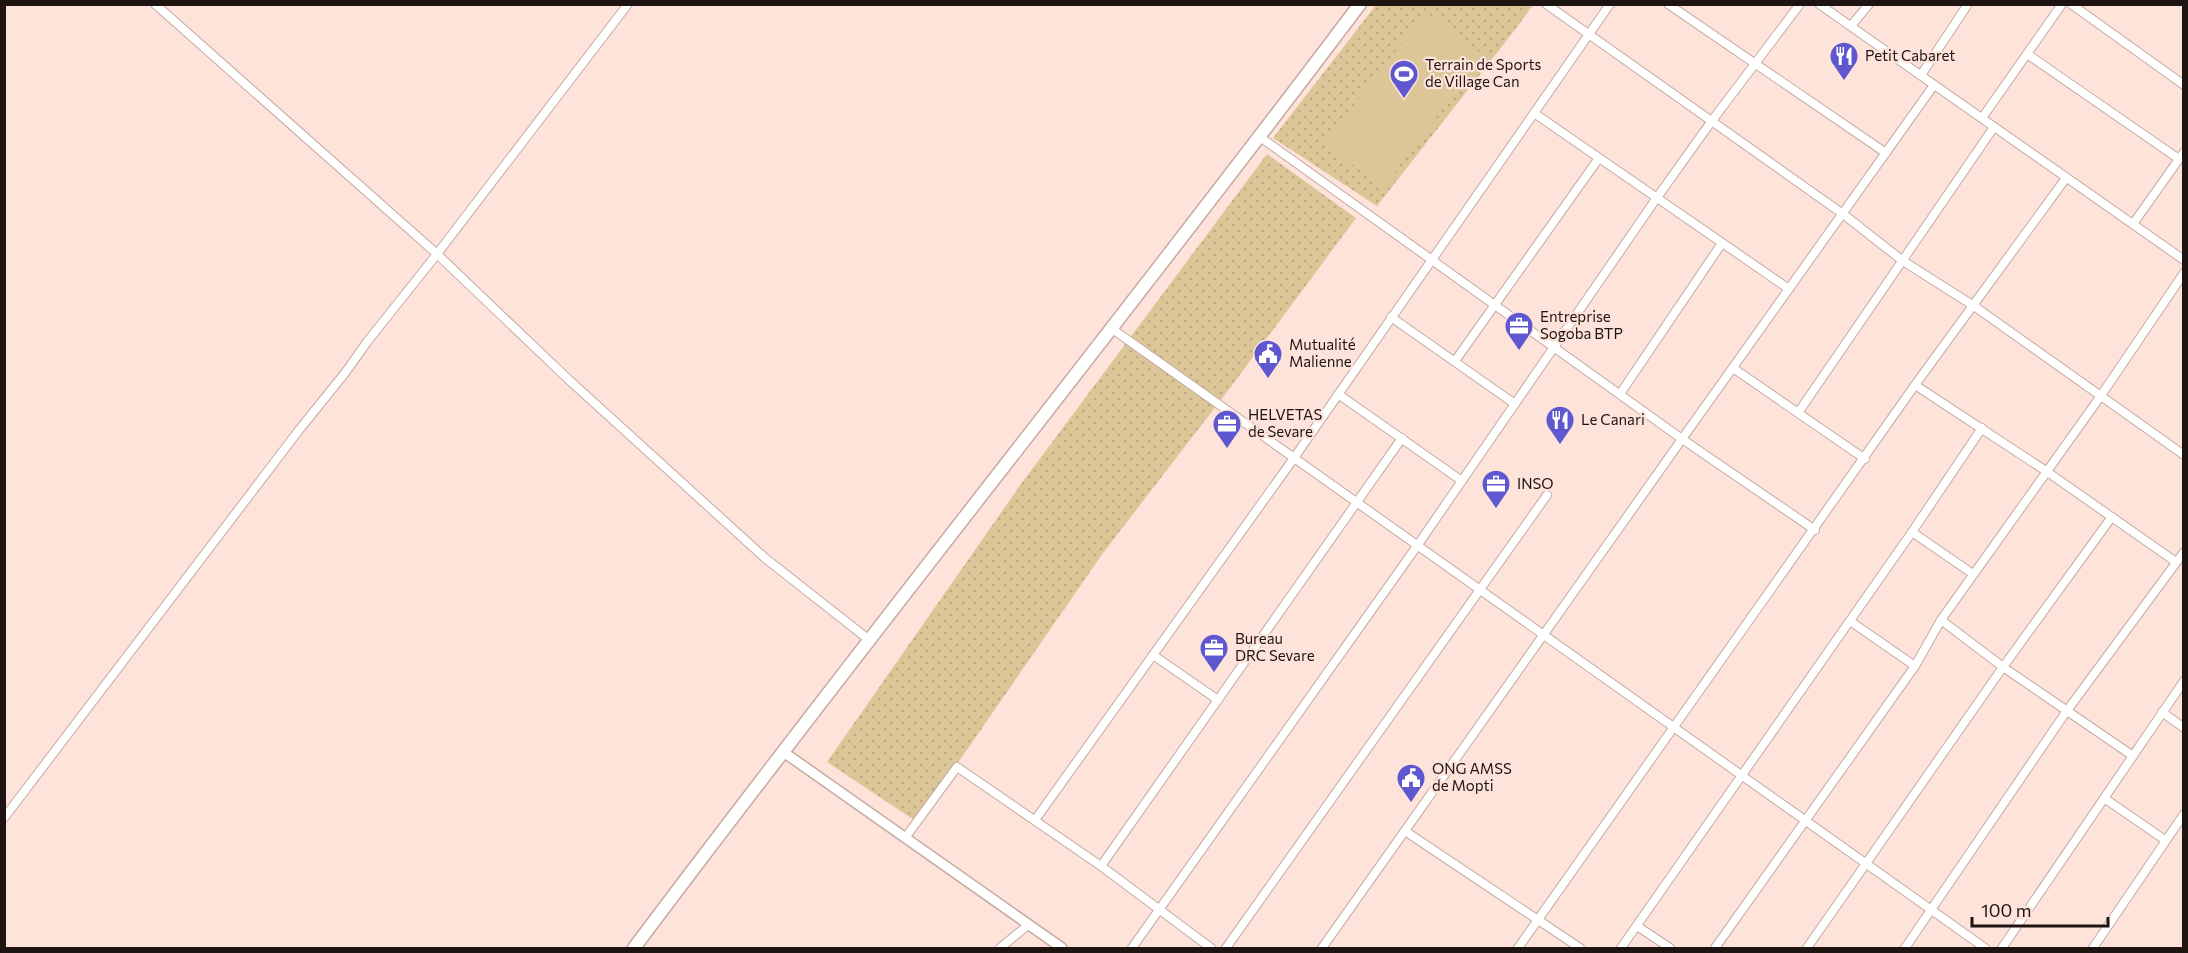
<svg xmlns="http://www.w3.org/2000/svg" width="2188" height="953" font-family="Commissioner,sans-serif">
<defs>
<pattern id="grass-dots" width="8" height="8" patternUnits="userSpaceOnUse" patternTransform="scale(1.5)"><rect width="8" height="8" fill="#dcc697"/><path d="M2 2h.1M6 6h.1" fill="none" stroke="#bca981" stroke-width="1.8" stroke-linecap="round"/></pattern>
</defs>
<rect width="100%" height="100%" fill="#fee3db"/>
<!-- grass -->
<g fill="url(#grass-dots)">
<path d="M1376,5H1533L1514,31L1377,206L1273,138Z"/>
<path d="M1267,154L1356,218L1230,388L1103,553L917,822L827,762L1021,484Z"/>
</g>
<!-- garden -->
<path fill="#dcc697" d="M1426,12L1484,55L1384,186L1323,145Z"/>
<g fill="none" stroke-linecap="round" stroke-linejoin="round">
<!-- minor casing -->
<g stroke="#c4aba2" stroke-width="10">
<g id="minor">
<path d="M155,4L437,254L568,379L765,558L868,639"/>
<path d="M1546,4L1843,214L1903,261L1974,306L2184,455"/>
<path d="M1668,4L1886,153"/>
<path d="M1819,4L2184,260"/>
<path d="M2071,4L2184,85"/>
<path d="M1851,26L1869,4"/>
<path d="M2027,54L2179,159"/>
<path d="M1921,75L1968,4"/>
<path d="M1534,113L1789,289"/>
<path d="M1982,118L2062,4"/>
<path d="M1260,137L1682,439L1815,530"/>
<path d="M2133,224L2184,152"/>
<path d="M1391,317L1515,404"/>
<path d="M1111,328L1985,948"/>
<path d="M1455,361L1599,158"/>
<path d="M1733,368L1865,459"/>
<path d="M1915,385L2046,471L2176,562"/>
<path d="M1338,394L1462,481"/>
<path d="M1620,394L1722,243"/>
<path d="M1798,413L1994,127"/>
<path d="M1912,532L1973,574"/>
<path d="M1941,620L2003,667L2133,756"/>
<path d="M1850,621L1915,666"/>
<path d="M1153,655L1218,700"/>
<path d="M2162,712L2184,728"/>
<path d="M2104,798L2165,840"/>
<path d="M4,818L299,430L345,373L367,342L437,254L628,4"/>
<path d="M1035,820L1294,458L1610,4"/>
<path d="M1405,831L1580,948"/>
<path d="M905,838L957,767L1101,866L1211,948"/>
<path d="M1101,866L1402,438"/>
<path d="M1637,926L1670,948"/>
<path d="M1000,948L1028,925"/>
<path d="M1132,948L1417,546L1656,199L1711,122L1800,4"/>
<path d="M1226,948L1547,495"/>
<path d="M1322,948L1682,439L1934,85"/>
<path d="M1518,948L1915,385L2066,178"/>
<path d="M1621,948L1912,532L1982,428"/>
<path d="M1715,948L1915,666L1941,620L2100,397L2184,273"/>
<path d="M1807,948L2003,667L2111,518"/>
<path d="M1905,948L2066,712L2184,552"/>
<path d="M2002,948L2184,681"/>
<path d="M2093,948L2184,814"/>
</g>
</g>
<!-- tertiary casing -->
<g stroke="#c4aba2" stroke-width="12">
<path id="tertiary" d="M782,751L1062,948"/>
</g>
<!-- primary casing -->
<g stroke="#c4aba2" stroke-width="15">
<path id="primary" d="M634,948C872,630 1121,322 1360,4"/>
</g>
<!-- minor -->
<use href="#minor" stroke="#fff" stroke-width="8"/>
<!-- tertiary -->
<use href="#tertiary" stroke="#fff" stroke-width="9"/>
<!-- primary -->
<use href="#primary" stroke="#fff" stroke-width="12"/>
</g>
<!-- icons -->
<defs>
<g id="restaurant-pin" transform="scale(1.5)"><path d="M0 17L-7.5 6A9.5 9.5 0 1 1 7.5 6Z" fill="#5e57cf" stroke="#fee3db"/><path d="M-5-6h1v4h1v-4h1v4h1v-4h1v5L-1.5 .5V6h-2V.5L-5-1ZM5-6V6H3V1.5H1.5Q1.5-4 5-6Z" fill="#fff"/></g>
<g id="stadium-pin" transform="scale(1.5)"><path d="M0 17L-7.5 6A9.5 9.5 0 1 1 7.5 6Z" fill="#5e57cf" stroke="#fee3db"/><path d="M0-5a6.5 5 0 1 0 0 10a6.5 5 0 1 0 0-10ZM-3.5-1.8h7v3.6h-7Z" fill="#fff"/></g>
<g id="office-pin" transform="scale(1.5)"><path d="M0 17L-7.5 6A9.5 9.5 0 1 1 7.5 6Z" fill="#5e57cf" stroke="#fee3db"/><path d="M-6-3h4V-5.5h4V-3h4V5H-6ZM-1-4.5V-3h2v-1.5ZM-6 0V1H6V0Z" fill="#fff"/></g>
<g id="civic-pin" transform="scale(1.5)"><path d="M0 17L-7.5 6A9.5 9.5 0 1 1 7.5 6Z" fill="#5e57cf" stroke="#fee3db"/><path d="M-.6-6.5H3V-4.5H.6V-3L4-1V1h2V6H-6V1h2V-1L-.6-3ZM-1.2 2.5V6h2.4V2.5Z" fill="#fff"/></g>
</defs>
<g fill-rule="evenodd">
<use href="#restaurant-pin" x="1844" y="56"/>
<use href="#stadium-pin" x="1404" y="74"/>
<use href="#office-pin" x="1519" y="326"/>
<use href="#civic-pin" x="1268" y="354"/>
<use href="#restaurant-pin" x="1560" y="420"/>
<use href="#office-pin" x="1227" y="424"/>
<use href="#office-pin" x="1496" y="484"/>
<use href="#office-pin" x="1214" y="648"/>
<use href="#civic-pin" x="1411" y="778"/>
</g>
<g text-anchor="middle" stroke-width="4.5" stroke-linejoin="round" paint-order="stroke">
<!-- poi labels -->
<g font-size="15" fill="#1e1512" stroke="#fee3db" text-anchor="start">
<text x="1865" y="61">Petit Cabaret</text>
<text x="1425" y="70">Terrain de Sports<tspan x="1425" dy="17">de Village Can</tspan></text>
<text x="1540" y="322">Entreprise<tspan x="1540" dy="17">Sogoba BTP</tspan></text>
<text x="1289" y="350">Mutualité<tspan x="1289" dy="17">Malienne</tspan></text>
<text x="1248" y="420">HELVETAS<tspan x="1248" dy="17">de Sevare</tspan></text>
<text x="1581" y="425">Le Canari</text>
<text x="1517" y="489">INSO</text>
<text x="1235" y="644">Bureau<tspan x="1235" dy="17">DRC Sevare</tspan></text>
<text x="1432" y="774">ONG AMSS<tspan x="1432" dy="17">de Mopti</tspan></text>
</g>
</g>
<!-- border -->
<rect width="2188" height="953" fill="none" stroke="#1e1512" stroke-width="12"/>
<!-- scale -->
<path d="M1972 917v9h136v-9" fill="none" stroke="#1e1512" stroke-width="3"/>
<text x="1981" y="917" font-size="18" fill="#1e1512" stroke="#fee3db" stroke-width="4.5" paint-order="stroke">100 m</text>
</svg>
